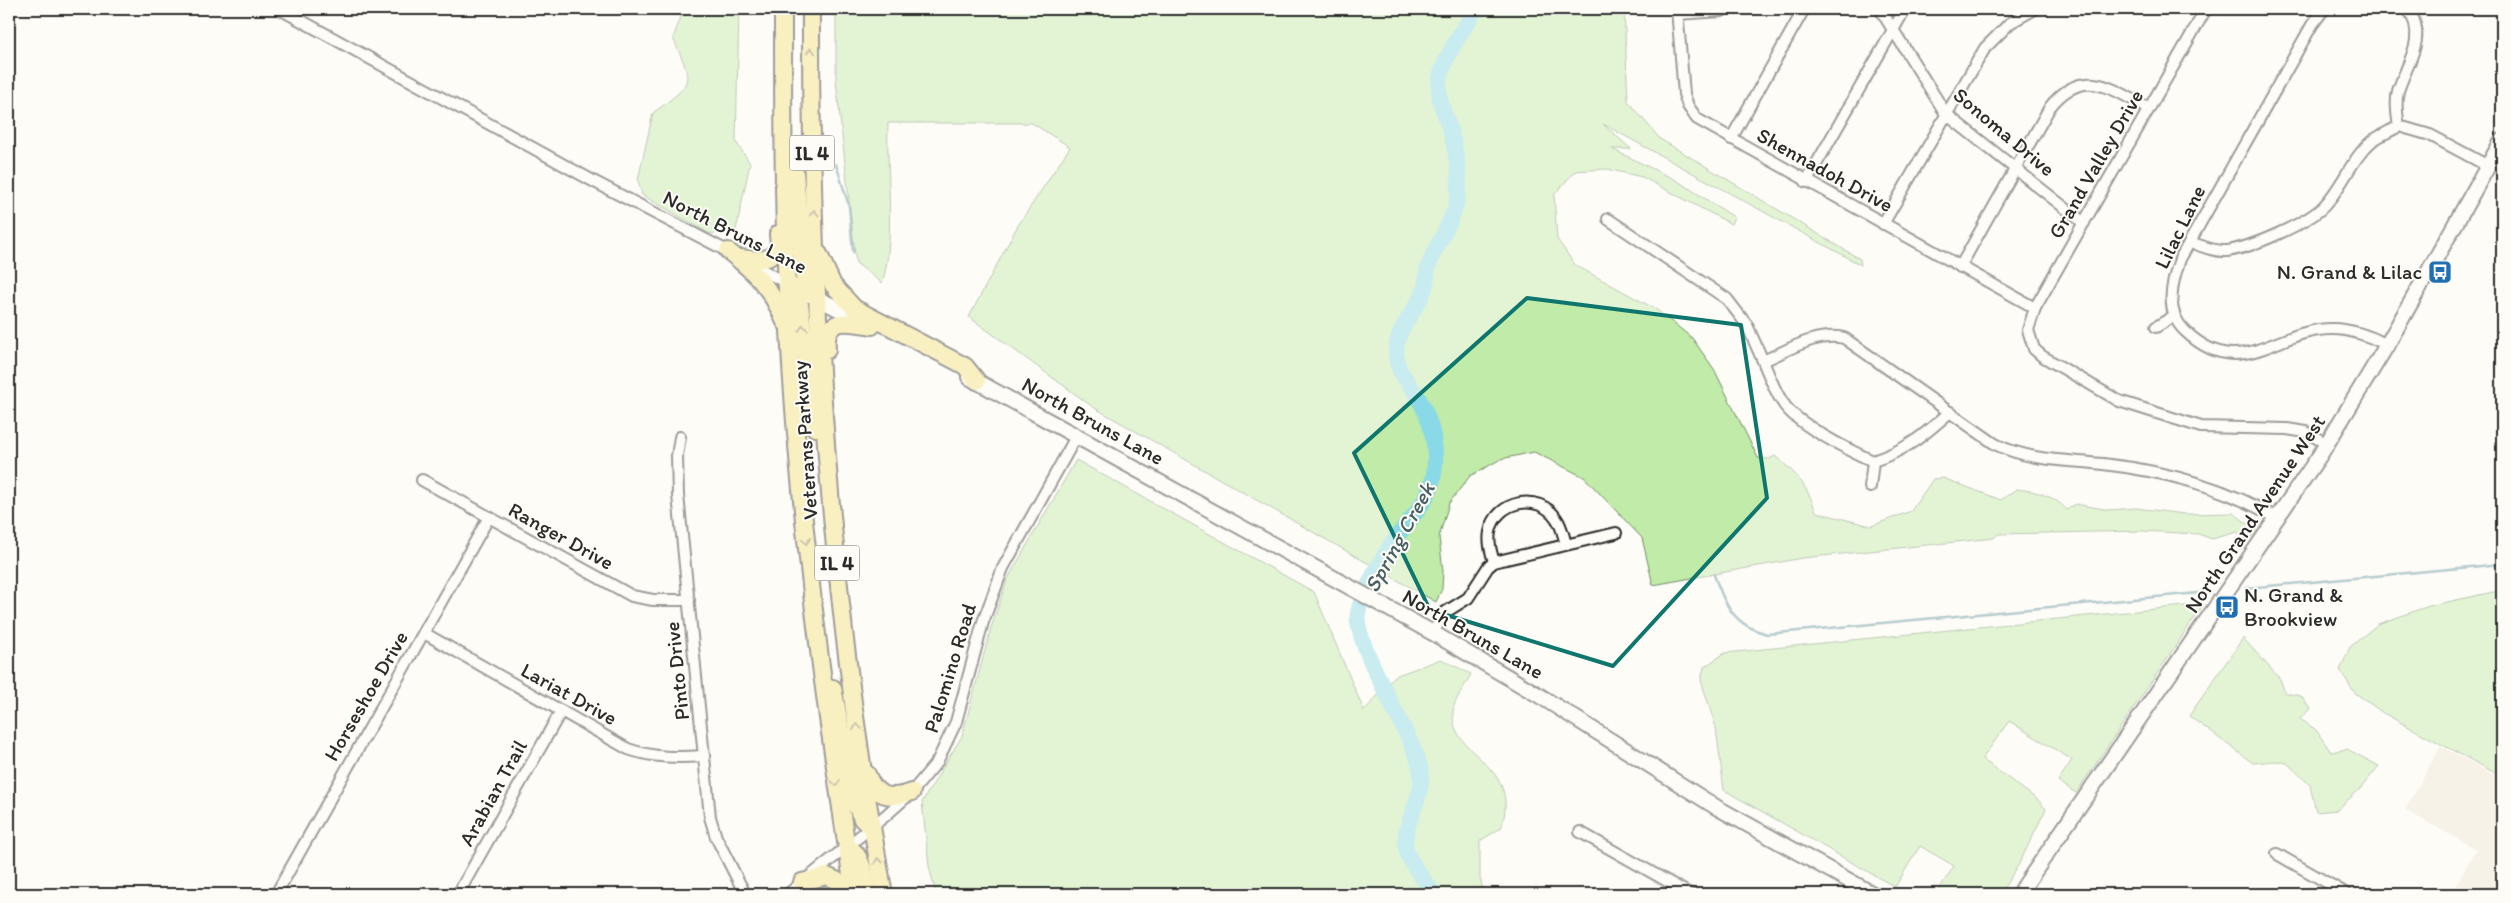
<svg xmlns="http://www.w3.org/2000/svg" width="2511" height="903" font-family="Itim,sans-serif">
<rect width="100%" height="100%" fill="#fdfcf7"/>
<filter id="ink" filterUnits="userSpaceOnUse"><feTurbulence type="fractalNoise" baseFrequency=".02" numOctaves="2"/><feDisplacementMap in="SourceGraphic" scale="10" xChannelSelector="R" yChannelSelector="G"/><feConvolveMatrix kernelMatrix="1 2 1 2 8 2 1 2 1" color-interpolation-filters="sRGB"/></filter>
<g filter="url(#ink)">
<!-- built -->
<path fill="#f0e6d5" d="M2441,746L2496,776L2502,790V894H2451L2476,849L2405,810Z"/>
<!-- green -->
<g fill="#c0eba8" stroke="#768b6a">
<path d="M684,9H739L736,142L750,163L736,230L710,234L642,195L638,180L653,113C694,82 694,85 673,38Z"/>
<path d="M836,9H1624L1628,101L1660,139L1860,259L1861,265L1603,124L1631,149H1612L1676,180L1734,217L1731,224L1642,177L1607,169L1575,171L1554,195L1557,239L1575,265L1657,310L1692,338L1714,369L1758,458L1769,459L1775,456C1797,474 1807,485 1816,512L1871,526L1911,511L1933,479L1943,478L2001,500L2016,489C2036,491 2053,495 2067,510L2075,504L2110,510L2136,508L2184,514L2233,513L2258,531L2249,539L2237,532L2212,539L2198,534L2142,531L1998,534L1994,538L1803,558L1653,585L1642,538L1584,477L1534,452L1501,459L1470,476L1449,503L1439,537L1443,571L1442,589L1436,602L1093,407L969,317L1017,227L1070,147L1032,123H888C886,168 896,242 882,283L856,263L836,81Z"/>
<path d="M1076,460L1314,592L1364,711L1395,676L1441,659L1471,674C1466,685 1453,701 1453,712C1451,759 1523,762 1501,828L1480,841V878L1484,894H936L929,866L922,802L962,736L991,628L1007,580Z"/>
<path d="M2502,590V783L2499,775L2383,713L2354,692L2340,670L2350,647L2378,624L2429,606Z"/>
<path d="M2204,604L2076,793L2058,781L2072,760L2009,721L1982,759L2038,800L2046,809L2019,864L2000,894H1936L1954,866L1920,846L1895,887L1724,790L1716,728L1701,680L1704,667L1725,653Z"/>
<path d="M2243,638L2280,679L2285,693L2301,696L2310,709L2300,719L2316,730L2331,752L2347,749L2379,766L2360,789L2337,810L2316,812L2310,785L2287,763L2275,761L2253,763L2189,716Z"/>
</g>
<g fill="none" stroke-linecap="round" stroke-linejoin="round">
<!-- stream -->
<g stroke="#64939c" stroke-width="2.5">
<path d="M836,164L849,206L853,252"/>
<path d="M1714,575C1726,606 1733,625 1767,634L2198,593"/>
<path d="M2247,588L2502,564"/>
</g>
<!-- river -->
<path stroke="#8ad9e8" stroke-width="16" d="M1434,894C1425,880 1410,865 1406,849C1400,821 1431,796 1418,760C1407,728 1352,639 1358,613C1361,595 1384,554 1395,539C1410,519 1431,500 1434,473C1438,448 1431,420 1419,399C1410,383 1395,371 1396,352C1397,328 1415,312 1424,291C1427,283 1426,275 1428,267C1435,246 1450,227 1456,205C1462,181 1457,157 1451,133C1446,116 1435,96 1440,77C1445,56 1464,27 1476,9"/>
<!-- minor casing -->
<g stroke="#2b2b2b" stroke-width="14">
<g id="minor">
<path d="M280,9L593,181L731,253"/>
<path d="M1677,9L1684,94L1688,106L1697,119L2035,308"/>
<path d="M1880,9L1946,114L2084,223"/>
<path d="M2206,9L2035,308L2028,330L2034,349L2042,356L2119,401L2201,427L2287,429L2306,432L2327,444"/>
<path d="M2324,9L2312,25L2180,259C2172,282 2164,311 2185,331C2241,384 2275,329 2332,329C2350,329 2371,336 2387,345"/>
<path d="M1677,14L1722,11"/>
<path d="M2399,126C2397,115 2395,102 2398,91C2407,63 2428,37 2408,9"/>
<path d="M1731,139L1804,9"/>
<path d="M1806,182L1905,9"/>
<path d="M1608,219L1727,299L1747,325L1763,361C1789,350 1815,332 1844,338L1995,444C2029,461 2066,460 2103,464C2164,471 2226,487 2278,519"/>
<path d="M1883,224L1985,48L2010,23L2035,9"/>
<path d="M2190,242C2202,246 2214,252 2227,251C2250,248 2308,223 2324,206C2343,186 2351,159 2372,141C2380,135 2391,131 2399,126L2430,135L2488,166"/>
<path d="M751,264L787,283"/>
<path d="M1960,267L2050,107C2083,65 2113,89 2149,109"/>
<path d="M2156,327L2174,316"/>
<path d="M1763,361C1769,375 1774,390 1783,403C1796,424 1849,450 1873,461C1907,450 1924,435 1950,412"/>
<path d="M680,437L677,456L678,495L710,817L716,837L745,894"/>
<path d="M422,480L632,596L653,600H689"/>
<path d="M1870,487L1873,461"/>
<path d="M1494,562C1491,552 1488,542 1490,532C1496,500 1539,492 1556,518C1562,526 1563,535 1566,544"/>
<path d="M424,633L628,749C654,758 677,758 704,756"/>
<path d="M1433,633L1444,613L1468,598L1488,567L1494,562L1616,533"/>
<path d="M1580,832L1690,894"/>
<path d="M2277,854L2347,894"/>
<path d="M276,894L489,517"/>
<path d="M458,894L561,711"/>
<path d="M788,894L885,816L912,792L937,762L956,722L983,622L1003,568L1077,435"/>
</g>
</g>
<!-- secondary casing -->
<g stroke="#2b2b2b" stroke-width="18">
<g id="secondary">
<path d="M809,294L866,323"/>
<path d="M969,377L1433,633L1540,696L1716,807L1873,894"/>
<path d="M2019,894L2320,455L2387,345L2502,141"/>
</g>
</g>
<!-- trunk casing -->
<g stroke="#2b2b2b" stroke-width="20">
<g id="trunk">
<path d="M783,9C783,116 783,223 789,331C799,520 825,707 854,894"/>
<path d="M811,9C810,305 829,603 884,894"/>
<path d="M794,161L804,279L816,297"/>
<path d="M728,251C756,273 771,288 785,322"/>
<path d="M819,254L833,285L854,308L965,366L977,381"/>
<path d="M741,258C757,260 770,263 779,247L778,234"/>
<path d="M788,283L799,297L815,428"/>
<path d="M827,350C824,315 847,322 872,326"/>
<path d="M833,688L855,803L862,819L868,825"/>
<path d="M867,774C875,797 890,800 912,792"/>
<path d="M849,847C863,856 865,879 868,894"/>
<path d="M802,882L827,876L844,884L853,894"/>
</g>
</g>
<!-- minor -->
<use href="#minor" stroke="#fdfcf7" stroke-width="10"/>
<!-- secondary -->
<use href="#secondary" stroke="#fdfcf7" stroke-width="14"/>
<!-- trunk -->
<use href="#trunk" stroke="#f4e382" stroke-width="16"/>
</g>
<!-- one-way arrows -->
<defs><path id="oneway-chevron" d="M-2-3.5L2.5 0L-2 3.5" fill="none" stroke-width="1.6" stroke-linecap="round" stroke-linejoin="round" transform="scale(1.25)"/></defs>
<g stroke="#908756">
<use href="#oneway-chevron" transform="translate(811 51) rotate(-90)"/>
<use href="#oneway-chevron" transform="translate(814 213) rotate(-91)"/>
<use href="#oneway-chevron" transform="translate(803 328) rotate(-96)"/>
<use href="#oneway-chevron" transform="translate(806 541) rotate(85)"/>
<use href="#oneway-chevron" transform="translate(857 727) rotate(-98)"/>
<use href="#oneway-chevron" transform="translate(836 783) rotate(82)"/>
<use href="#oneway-chevron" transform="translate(878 861) rotate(-101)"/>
</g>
</g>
<!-- marked area -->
<path d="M0 0H2511V903H0ZM1527,298L1741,325L1767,498L1613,666L1430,610L1354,453Z" fill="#fdfcf7" fill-opacity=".55" fill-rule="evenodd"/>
<path fill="none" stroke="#0f766e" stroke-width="4" stroke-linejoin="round" d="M1527,298L1741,325L1767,498L1613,666L1430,610L1354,453Z"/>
<!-- icons -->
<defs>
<g id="bus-square" transform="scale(1.25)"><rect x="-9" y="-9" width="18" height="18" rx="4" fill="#1f6fb2" stroke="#fdfcf7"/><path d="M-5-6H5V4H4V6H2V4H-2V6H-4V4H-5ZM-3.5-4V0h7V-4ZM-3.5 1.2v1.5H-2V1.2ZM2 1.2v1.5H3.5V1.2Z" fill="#fff"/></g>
</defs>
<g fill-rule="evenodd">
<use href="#bus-square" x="2440" y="272"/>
<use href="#bus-square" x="2227" y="607"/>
</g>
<g text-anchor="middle" stroke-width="4" stroke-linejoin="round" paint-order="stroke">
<!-- shield labels -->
<g fill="#fdfcf7" stroke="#6a6a68" stroke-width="1">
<rect x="789.5" y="135.5" width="45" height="35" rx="4"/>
<rect x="814.5" y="545.5" width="45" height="35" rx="4"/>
</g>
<g font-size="20" font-weight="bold" fill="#2b2b2b">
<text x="812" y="160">IL 4</text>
<text x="837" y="570">IL 4</text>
</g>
<!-- street labels -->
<g font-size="21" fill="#2b2b2b" stroke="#fdfcf7">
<text transform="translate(2004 132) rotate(40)" y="7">Sonoma Drive</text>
<text transform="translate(2096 164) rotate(-60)" y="7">Grand Valley Drive</text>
<text transform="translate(1825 170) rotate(29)" y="7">Shennadoh Drive</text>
<text transform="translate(2180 227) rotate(-64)" y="7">Lilac Lane</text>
<text transform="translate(735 232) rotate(27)" y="7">North Bruns Lane</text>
<text transform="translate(1093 421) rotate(29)" y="7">North Bruns Lane</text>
<text transform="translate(805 440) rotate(-94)" y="7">Veterans Parkway</text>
<text transform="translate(2255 514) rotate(-56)" y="7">North Grand Avenue West</text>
<text transform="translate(561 536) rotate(29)" y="7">Ranger Drive</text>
<text transform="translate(1473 634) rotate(30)" y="7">North Bruns Lane</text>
<text transform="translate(950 668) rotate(-73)" y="7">Palomino Road</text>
<text transform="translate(677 671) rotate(-96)" y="7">Pinto Drive</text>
<text transform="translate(569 694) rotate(29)" y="7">Lariat Drive</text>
<text transform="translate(366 696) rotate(-60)" y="7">Horseshoe Drive</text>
<text transform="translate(493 793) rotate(-61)" y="7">Arabian Trail</text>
</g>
<!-- poi labels -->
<g font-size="21" fill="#2b2b2b" stroke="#fdfcf7" text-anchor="end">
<text x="2422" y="279">N. Grand &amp; Lilac</text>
<text x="2244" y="602" text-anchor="start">N. Grand &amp;<tspan x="2244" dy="24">Brookview</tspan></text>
</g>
<!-- water labels -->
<g font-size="22" font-style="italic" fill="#485f64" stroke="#fdfcf7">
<text transform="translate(1399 537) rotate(-61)" y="8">Spring Creek</text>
</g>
</g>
<!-- margin -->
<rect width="2511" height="903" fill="none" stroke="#fdfcf7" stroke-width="30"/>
<rect x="15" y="15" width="2481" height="873" fill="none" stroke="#2b2b2b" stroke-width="2" filter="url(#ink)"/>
</svg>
